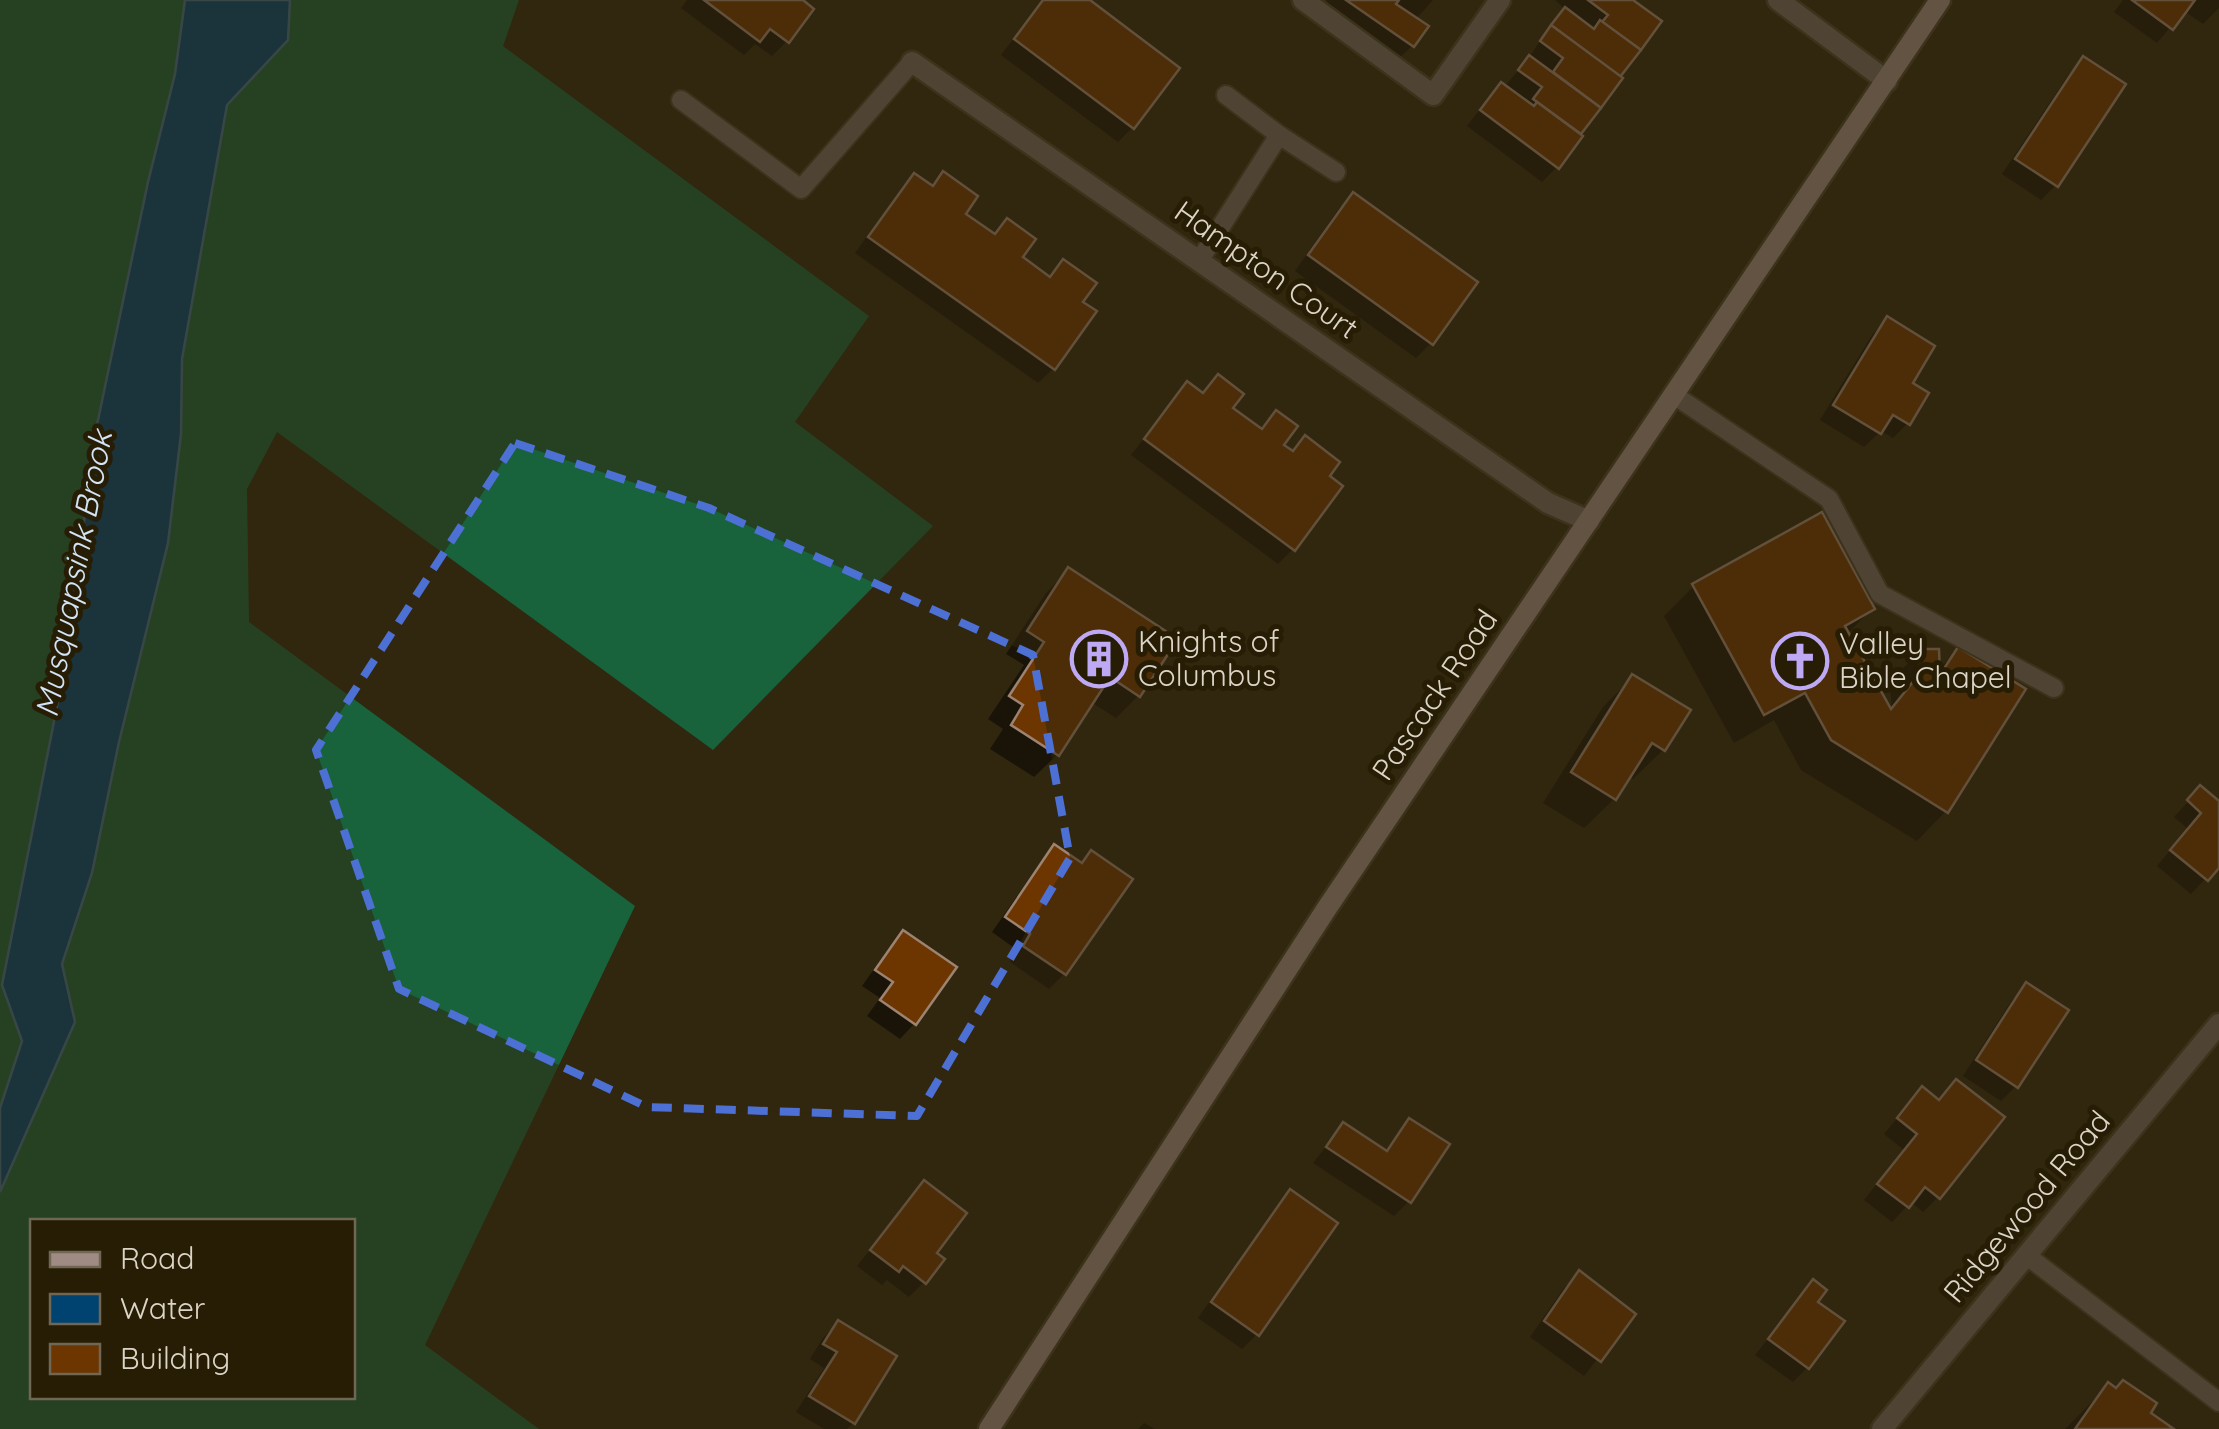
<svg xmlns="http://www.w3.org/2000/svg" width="2219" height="1429" font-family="Quicksand,sans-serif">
<rect width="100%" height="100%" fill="#31270f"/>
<!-- forest -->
<path fill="#18633b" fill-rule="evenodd" d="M0,0H519L503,46L869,316L795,422L933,526L713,750L277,432L247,489L249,622L635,906L425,1345L539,1429H0ZM32,1222H352V1396H32Z"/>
<!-- water -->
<path fill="#004370" stroke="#426f8a" stroke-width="2.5" d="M185,0H290L288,40L227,105L182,359L181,434L168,543L119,742L92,873L62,964L75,1022L0,1192V1108L22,1041L2,985L77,605L89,463L148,182L175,74Z"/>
<!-- shadow -->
<g fill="#0007">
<path d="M687,0H799L787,41L772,56L755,44L744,55L681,8Z"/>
<path d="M1043,0H1086L1132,128L1118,142L1001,55Z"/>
<path d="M1327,0H1433L1415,20L1412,46L1397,60L1321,8Z"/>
<path d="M1629,0L1659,22L1557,167L1542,182L1467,126L1487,100L1501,85L1504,87L1529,58L1550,25L1566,10L1555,0Z"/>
<path d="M2123,0H2219V8L2203,24L2184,11L2157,43L2114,12Z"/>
<path d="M2084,59L2056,185L2041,200L2002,174L2069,74Z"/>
<path d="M944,174L962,214L993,236L1007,222L1019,258L1048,278L1063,262L1080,302L1053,369L1038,383L855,253L900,191L915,176L930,188Z"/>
<path d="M1353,195L1431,343L1416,358L1295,271L1338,210Z"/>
<path d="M1887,320L1909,384L1908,423L1893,438L1881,431L1864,447L1820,420L1872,335Z"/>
<path d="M1218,377L1230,409L1259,430L1276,413L1280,445L1291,452L1305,438L1326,477L1293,549L1278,564L1131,455L1187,384L1201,394Z"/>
<path d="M1069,570L1138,696L1116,718L1091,702L1057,755L1034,777L990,749L1003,729L988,719L1024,665L1006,654L1046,593Z"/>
<path d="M1694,586L1872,609L1847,634L1892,714L1890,681L1920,652L1938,670L1958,650L1946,811L1917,841L1801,770L1774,720L1734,743L1664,616Z"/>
<path d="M1633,677L1663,750L1633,779L1628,776L1614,799L1584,828L1543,803L1603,707Z"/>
<path d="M2200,789L2219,804V864L2191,894L2157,866L2188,829L2174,817Z"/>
<path d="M1055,848L1079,865L1091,853L1129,880L1064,974L1049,989L1010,962L1017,950L992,932L1040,863Z"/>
<path d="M904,933L914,1024L900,1039L867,1016L880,998L862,986L889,948Z"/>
<path d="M2027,985L2016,1086L2001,1101L1963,1076L2012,1000Z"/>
<path d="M1938,1102V1197L1923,1212L1911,1202L1892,1222L1864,1200L1904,1150L1884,1134L1908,1105Z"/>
<path d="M1409,1121V1201L1394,1216L1313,1163L1343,1125L1384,1152Z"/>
<path d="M924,1183V1282L909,1297L887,1280L882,1285L857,1266Z"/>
<path d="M1290,1192L1257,1334L1242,1349L1198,1318L1276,1207Z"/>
<path d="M1579,1273L1633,1314L1584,1376L1530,1337L1564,1288Z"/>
<path d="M1813,1282L1815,1302L1808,1367L1793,1382L1755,1355Z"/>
<path d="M838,1323L853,1423L847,1429H824L796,1412L824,1368L810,1359L823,1338Z"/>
<path d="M2108,1386L2147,1413L2170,1429H2065Z"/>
<path d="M1144,1423L1155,1429H1138Z"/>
</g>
<!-- building -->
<g fill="#6d3600" stroke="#9d8372" stroke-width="2.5">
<path d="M704,0H803L814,9L789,43L770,29L760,42Z"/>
<path d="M1043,0H1090L1180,68L1134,129L1014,39Z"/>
<path d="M1346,0H1399L1396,4L1429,26L1414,47Z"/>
<path d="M1588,0H1633L1662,21L1641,50L1602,22L1608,15Z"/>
<path d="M2132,0H2195L2173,30Z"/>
<path d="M1565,7L1594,29L1600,20L1641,50L1620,77L1551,25Z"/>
<path d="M1551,25L1623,78L1601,108L1553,72L1563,58L1540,41Z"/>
<path d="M1529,55L1601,108L1581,134L1533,99L1542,87L1518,70Z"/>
<path d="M2083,56L2126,84L2058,187L2015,159Z"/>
<path d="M1501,82L1534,106L1537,102L1583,136L1559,169L1480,110Z"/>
<path d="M943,171L978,196L966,214L995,234L1007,218L1036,239L1023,257L1050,277L1063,259L1097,283L1083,302L1097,311L1055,370L868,237L914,173L933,186Z"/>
<path d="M1353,192L1478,282L1433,345L1308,255Z"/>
<path d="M1887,316L1935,346L1913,383L1929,393L1910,425L1893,415L1881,434L1833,405Z"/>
<path d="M1218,374L1244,394L1233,408L1262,429L1276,410L1298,426L1284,445L1293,451L1305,435L1340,462L1330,476L1343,486L1295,551L1144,439L1187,381L1203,393Z"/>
<path d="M1822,512L1875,609L1845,626L1891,709L1920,673L1919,649H1939L1940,675L1958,647L2026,689L1948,813L1831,740L1805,693L1764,715L1692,584Z"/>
<path d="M1068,567L1178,639L1140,697L1110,677L1059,756L1011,725L1023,705L1009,696L1044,642L1027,631Z"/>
<path d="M1632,674L1691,710L1665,751L1652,743L1616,800L1571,772Z"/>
<path d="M2200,785L2219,801V868L2208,881L2170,850L2201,813L2187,800Z"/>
<path d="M1054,844L1082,863L1091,850L1133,879L1066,975L1023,946L1030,934L1005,917Z"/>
<path d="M903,930L957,967L916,1025L880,1000L893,982L875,970Z"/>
<path d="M2026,982L2069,1010L2018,1088L1976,1060Z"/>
<path d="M1956,1079L2005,1117L1940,1199L1925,1187L1909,1208L1877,1184L1917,1134L1897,1118L1922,1086L1939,1100Z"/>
<path d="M1409,1118L1450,1144L1411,1203L1326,1147L1343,1122L1387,1151Z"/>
<path d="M924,1180L967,1213L937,1253L945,1259L926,1284L903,1266L899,1272L870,1250Z"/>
<path d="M1290,1189L1338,1223L1259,1336L1211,1302Z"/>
<path d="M1579,1270L1636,1314L1601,1362L1544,1321Z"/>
<path d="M1813,1279L1827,1290L1818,1302L1845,1321L1809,1369L1768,1339Z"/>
<path d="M838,1320L897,1356L855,1424L809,1396L837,1352L823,1344Z"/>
<path d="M2123,1380L2157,1403L2151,1413L2174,1429H2075L2108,1382L2116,1388Z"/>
</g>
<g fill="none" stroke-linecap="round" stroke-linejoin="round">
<!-- service casing -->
<g stroke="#4c432c" stroke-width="22">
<g id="service">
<path d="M1226,95L1279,135"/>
<path d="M681,100L801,189L912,62"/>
<path d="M1199,261L1279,135L1336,172"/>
<path d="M1674,395L1829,499L1880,594L2054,688"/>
<path d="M2026,1255L2219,1402"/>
</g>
</g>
<!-- minor casing -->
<g stroke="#4c432c" stroke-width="25">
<g id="minor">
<path d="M1303,0L1433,95L1500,0"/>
<path d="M1778,0L1887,81"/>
<path d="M912,62L1548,503L1589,521"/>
<path d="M1882,1429L2219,1024"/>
</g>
</g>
<!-- secondary casing -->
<g stroke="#4c432c" stroke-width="25">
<path id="secondary" d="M989,1429L1327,908L1940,0"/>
</g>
<!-- service -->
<use href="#service" stroke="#746763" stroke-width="18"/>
<!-- minor -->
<use href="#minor" stroke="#746763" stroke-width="20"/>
<!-- secondary -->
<use href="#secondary" stroke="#9f8a84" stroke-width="20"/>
</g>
<!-- marked area -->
<path d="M0 0H2219V1429H0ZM515,443L709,508L1033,655L1070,858L917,1116L647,1107L399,989L316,750Z" fill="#31270f" fill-opacity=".55" fill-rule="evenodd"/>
<path fill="none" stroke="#4d70d4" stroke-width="8" stroke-dasharray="20 12" stroke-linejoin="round" d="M515,443L709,508L1033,655L1070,858L917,1116L647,1107L399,989L316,750Z"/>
<!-- icons -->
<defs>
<g id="building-ring" transform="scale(2.875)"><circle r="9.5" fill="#271d05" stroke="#bea9f4" stroke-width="1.5"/><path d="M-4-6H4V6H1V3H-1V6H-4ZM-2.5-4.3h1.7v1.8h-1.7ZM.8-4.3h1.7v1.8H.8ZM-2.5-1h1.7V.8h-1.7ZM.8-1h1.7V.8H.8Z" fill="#bea9f4"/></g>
<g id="church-ring" transform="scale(2.875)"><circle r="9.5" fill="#271d05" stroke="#bea9f4" stroke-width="1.5"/><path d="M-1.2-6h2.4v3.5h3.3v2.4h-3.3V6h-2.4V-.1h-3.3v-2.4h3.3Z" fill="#bea9f4"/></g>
</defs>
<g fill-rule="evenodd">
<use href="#building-ring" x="1099" y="659"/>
<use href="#church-ring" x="1800" y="661"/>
</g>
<g text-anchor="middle" stroke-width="10" stroke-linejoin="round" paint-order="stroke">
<!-- street labels -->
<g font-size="30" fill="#dcd5c7" stroke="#271d05">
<text transform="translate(1266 270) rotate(35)" y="10">Hampton Court</text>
<text transform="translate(1435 695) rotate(-56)" y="10">Pascack Road</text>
<text transform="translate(2027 1207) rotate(-50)" y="10">Ridgewood Road</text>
</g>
<!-- poi labels -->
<g font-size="30" fill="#dcd5c7" stroke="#271d05" text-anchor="start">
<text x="1138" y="652">Knights of<tspan x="1138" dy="34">Columbus</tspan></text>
<text x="1839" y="654">Valley<tspan x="1839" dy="34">Bible Chapel</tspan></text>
</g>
<!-- water labels -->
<g font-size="32" font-style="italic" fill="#d2e4f5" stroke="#271d05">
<text transform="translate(74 574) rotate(-79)" y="11">Musquapsink Brook</text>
</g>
</g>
<!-- legend -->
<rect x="30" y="1219" width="325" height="180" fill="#271d05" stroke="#6f6753" stroke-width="2.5"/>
<rect x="50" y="1252" width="50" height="15" fill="#9f8a84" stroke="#6f6753" stroke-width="2.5"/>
<text x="120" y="1269" font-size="30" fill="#dcd5c7">Road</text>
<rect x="50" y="1294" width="50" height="30" fill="#004370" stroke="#6f6753" stroke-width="2.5"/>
<text x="120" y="1319" font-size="30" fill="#dcd5c7">Water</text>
<rect x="50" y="1344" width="50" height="30" fill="#6d3600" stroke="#6f6753" stroke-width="2.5"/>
<text x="120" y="1369" font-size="30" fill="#dcd5c7">Building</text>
</svg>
